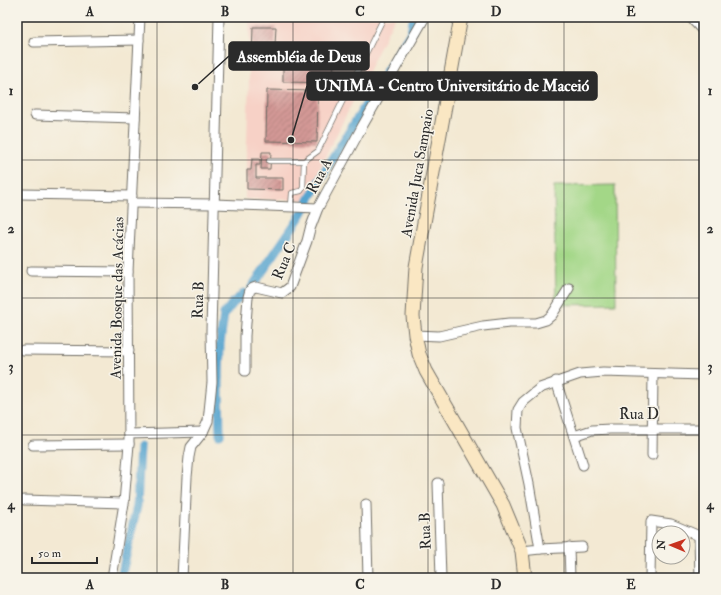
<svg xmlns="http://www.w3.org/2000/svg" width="721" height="595" font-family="'IM FELL Double Pica',serif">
<defs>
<pattern id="building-hatch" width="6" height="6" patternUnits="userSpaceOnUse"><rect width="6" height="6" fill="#d39895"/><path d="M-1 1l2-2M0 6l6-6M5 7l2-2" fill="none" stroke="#ab7c7a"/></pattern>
</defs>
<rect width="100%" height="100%" fill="#f7f3e8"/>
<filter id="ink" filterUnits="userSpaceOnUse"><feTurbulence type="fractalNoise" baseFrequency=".025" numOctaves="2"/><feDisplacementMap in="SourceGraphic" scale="8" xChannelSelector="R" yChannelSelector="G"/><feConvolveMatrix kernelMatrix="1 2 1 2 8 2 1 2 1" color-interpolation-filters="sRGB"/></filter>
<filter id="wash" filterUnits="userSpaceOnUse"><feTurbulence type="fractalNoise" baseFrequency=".012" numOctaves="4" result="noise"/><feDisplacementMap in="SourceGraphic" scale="16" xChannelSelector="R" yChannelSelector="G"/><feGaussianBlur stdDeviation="0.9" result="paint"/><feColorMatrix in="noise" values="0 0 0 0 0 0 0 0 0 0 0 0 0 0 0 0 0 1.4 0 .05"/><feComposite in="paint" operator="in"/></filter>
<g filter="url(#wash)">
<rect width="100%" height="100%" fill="#f3e9d3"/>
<!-- built -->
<path fill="#f7d1c6" d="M249,17H395L304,200L245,199L249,80Z"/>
<!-- pitch -->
<path fill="#a3d787" stroke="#678159" d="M615,185L616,304L556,305L554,186Z"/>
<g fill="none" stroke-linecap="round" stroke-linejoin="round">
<!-- canal -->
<g stroke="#56a4cf" stroke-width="9">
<path d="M252,287L301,215L326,169L411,32L414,17"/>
<path d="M220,435L219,384L220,344L224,314L234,302L244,293"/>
<path d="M121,578L137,506L140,447"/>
</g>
</g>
<g id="blocks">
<!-- building -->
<g fill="url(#building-hatch)">
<path d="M253,27H276L275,45H271V59H252Z"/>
<path d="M283,54H334L333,83L283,82Z"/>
<path d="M267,90L318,91L317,142L266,141Z"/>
<path d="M262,152H271L270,169H261Z"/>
<path d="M252,159H260V165H256V178H283V190L247,189V170H251Z"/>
</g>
</g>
</g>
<g filter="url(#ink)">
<use href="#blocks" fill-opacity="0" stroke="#716e66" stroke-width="1"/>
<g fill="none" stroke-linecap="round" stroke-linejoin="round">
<!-- lane casing -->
<g stroke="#716e66" stroke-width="6">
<g id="lane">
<path d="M269,161H304L318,151L384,17"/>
<path d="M291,207L292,193L301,191L303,188L304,161"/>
</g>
</g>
<!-- street casing -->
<g stroke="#716e66" stroke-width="11">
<g id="street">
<path d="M690,17L704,32"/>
<path d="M34,42L139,40"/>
<path d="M35,115L135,118"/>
<path d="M21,194L132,196"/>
<path d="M132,203L214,204L318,208"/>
<path d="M31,271L128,272"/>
<path d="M415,335L439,336L483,326L509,323H536L546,320L552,315L569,288"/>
<path d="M23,350L129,351"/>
<path d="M245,371V336L248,297L250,290L253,288L256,287L282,293L290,287L307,241L310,229L318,208L363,125L425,17"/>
<path d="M556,381L583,465"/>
<path d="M129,434L203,432"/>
<path d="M574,436L592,430L610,429H704"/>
<path d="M33,445L129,444"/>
<path d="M652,455L653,374"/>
<path d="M438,483L441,578"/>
<path d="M24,500L124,503"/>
<path d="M366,504L368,578"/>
<path d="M699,536L700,578"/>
<path d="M569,547L570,578"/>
<path d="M540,549L582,547"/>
<path d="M522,551L540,549L529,484L517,428L518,410L523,402L540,388L580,374L603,372L704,375"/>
<path d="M112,578L124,503L129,444L128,272L140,17"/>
<path d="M182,578L187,477L189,457L191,447L203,432L208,421L212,382L211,331L219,17"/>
<path d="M650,578L651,521L671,524L704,538"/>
</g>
</g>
<!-- secondary casing -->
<g stroke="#716e66" stroke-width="15">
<path id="secondary" d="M461,17L416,267L413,316L415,335L419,354L426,371L503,505L522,551L525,578"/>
</g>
<!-- lane -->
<use href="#lane" stroke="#fff" stroke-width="4.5"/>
<!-- street -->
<use href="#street" stroke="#fff" stroke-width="9"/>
<!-- secondary -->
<use href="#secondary" stroke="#fae7c3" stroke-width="13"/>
</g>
</g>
<!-- grid -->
<path fill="none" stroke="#2b2b2b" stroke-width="1" stroke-opacity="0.55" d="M157,17V578M293,17V578M428,17V578M564,17V578M17,160H704M17,298H704M17,435H704"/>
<g text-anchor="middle" stroke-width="3" stroke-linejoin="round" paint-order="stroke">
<!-- street labels -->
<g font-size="15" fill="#2b2b2b" stroke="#f7f3e8">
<text transform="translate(417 173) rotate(-80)" y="5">Avenida Juca Sampaio</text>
<text transform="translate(319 176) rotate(-62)" y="5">Rua A</text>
<text transform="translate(284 261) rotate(-67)" y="5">Rua C</text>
<text transform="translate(117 298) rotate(-89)" y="5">Avenida Bosque das Acácias</text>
<text transform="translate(198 300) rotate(-88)" y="5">Rua B</text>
<text x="639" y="419">Rua D</text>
<text transform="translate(425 531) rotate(-92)" y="5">Rua B</text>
</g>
</g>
<!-- callouts -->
<path fill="none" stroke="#2b2b2b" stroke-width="1.5" d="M195 87L229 56M291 140L307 86"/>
<g fill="#2b2b2b" stroke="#f7f3e8" stroke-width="1.5">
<circle cx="195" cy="87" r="4"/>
<circle cx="291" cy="140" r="4"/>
</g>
<g fill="#2b2b2b" stroke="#2b2b2b" stroke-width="1.5">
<rect x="229" y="42" width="140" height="28" rx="4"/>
<rect x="307" y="72" width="290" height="28" rx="4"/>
</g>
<g font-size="16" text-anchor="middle" font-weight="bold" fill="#fff">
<text x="299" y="62">Assembléia de Deus</text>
<text x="452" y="91">UNIMA - Centro Universitário de Maceió</text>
</g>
<!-- margin -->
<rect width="721" height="595" fill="none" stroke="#f7f3e8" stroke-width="44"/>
<!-- north arrow -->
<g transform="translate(671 545) rotate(272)"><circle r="19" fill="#f7f3e8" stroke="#a5a39c"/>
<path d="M0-3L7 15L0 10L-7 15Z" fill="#c8321e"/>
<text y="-6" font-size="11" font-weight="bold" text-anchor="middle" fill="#2b2b2b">N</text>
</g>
<!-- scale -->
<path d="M32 557v6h65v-6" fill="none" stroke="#2b2b2b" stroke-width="2"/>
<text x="38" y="557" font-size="12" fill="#2b2b2b" stroke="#f7f3e8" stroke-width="3" paint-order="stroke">50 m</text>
<rect x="22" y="22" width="677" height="551" fill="none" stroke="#2b2b2b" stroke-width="1.5"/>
<g font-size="13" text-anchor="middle" font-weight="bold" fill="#2b2b2b">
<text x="90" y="16">A</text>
<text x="225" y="16">B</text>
<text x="360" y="16">C</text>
<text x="496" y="16">D</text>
<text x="631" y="16">E</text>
<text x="11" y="95">1</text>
<text x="710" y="95">1</text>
<text x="11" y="233">2</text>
<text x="710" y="233">2</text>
<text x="11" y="371">3</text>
<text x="710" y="371">3</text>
<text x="11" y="509">4</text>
<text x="710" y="509">4</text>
<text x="90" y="589">A</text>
<text x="225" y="589">B</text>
<text x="360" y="589">C</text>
<text x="496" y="589">D</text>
<text x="631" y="589">E</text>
</g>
</svg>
